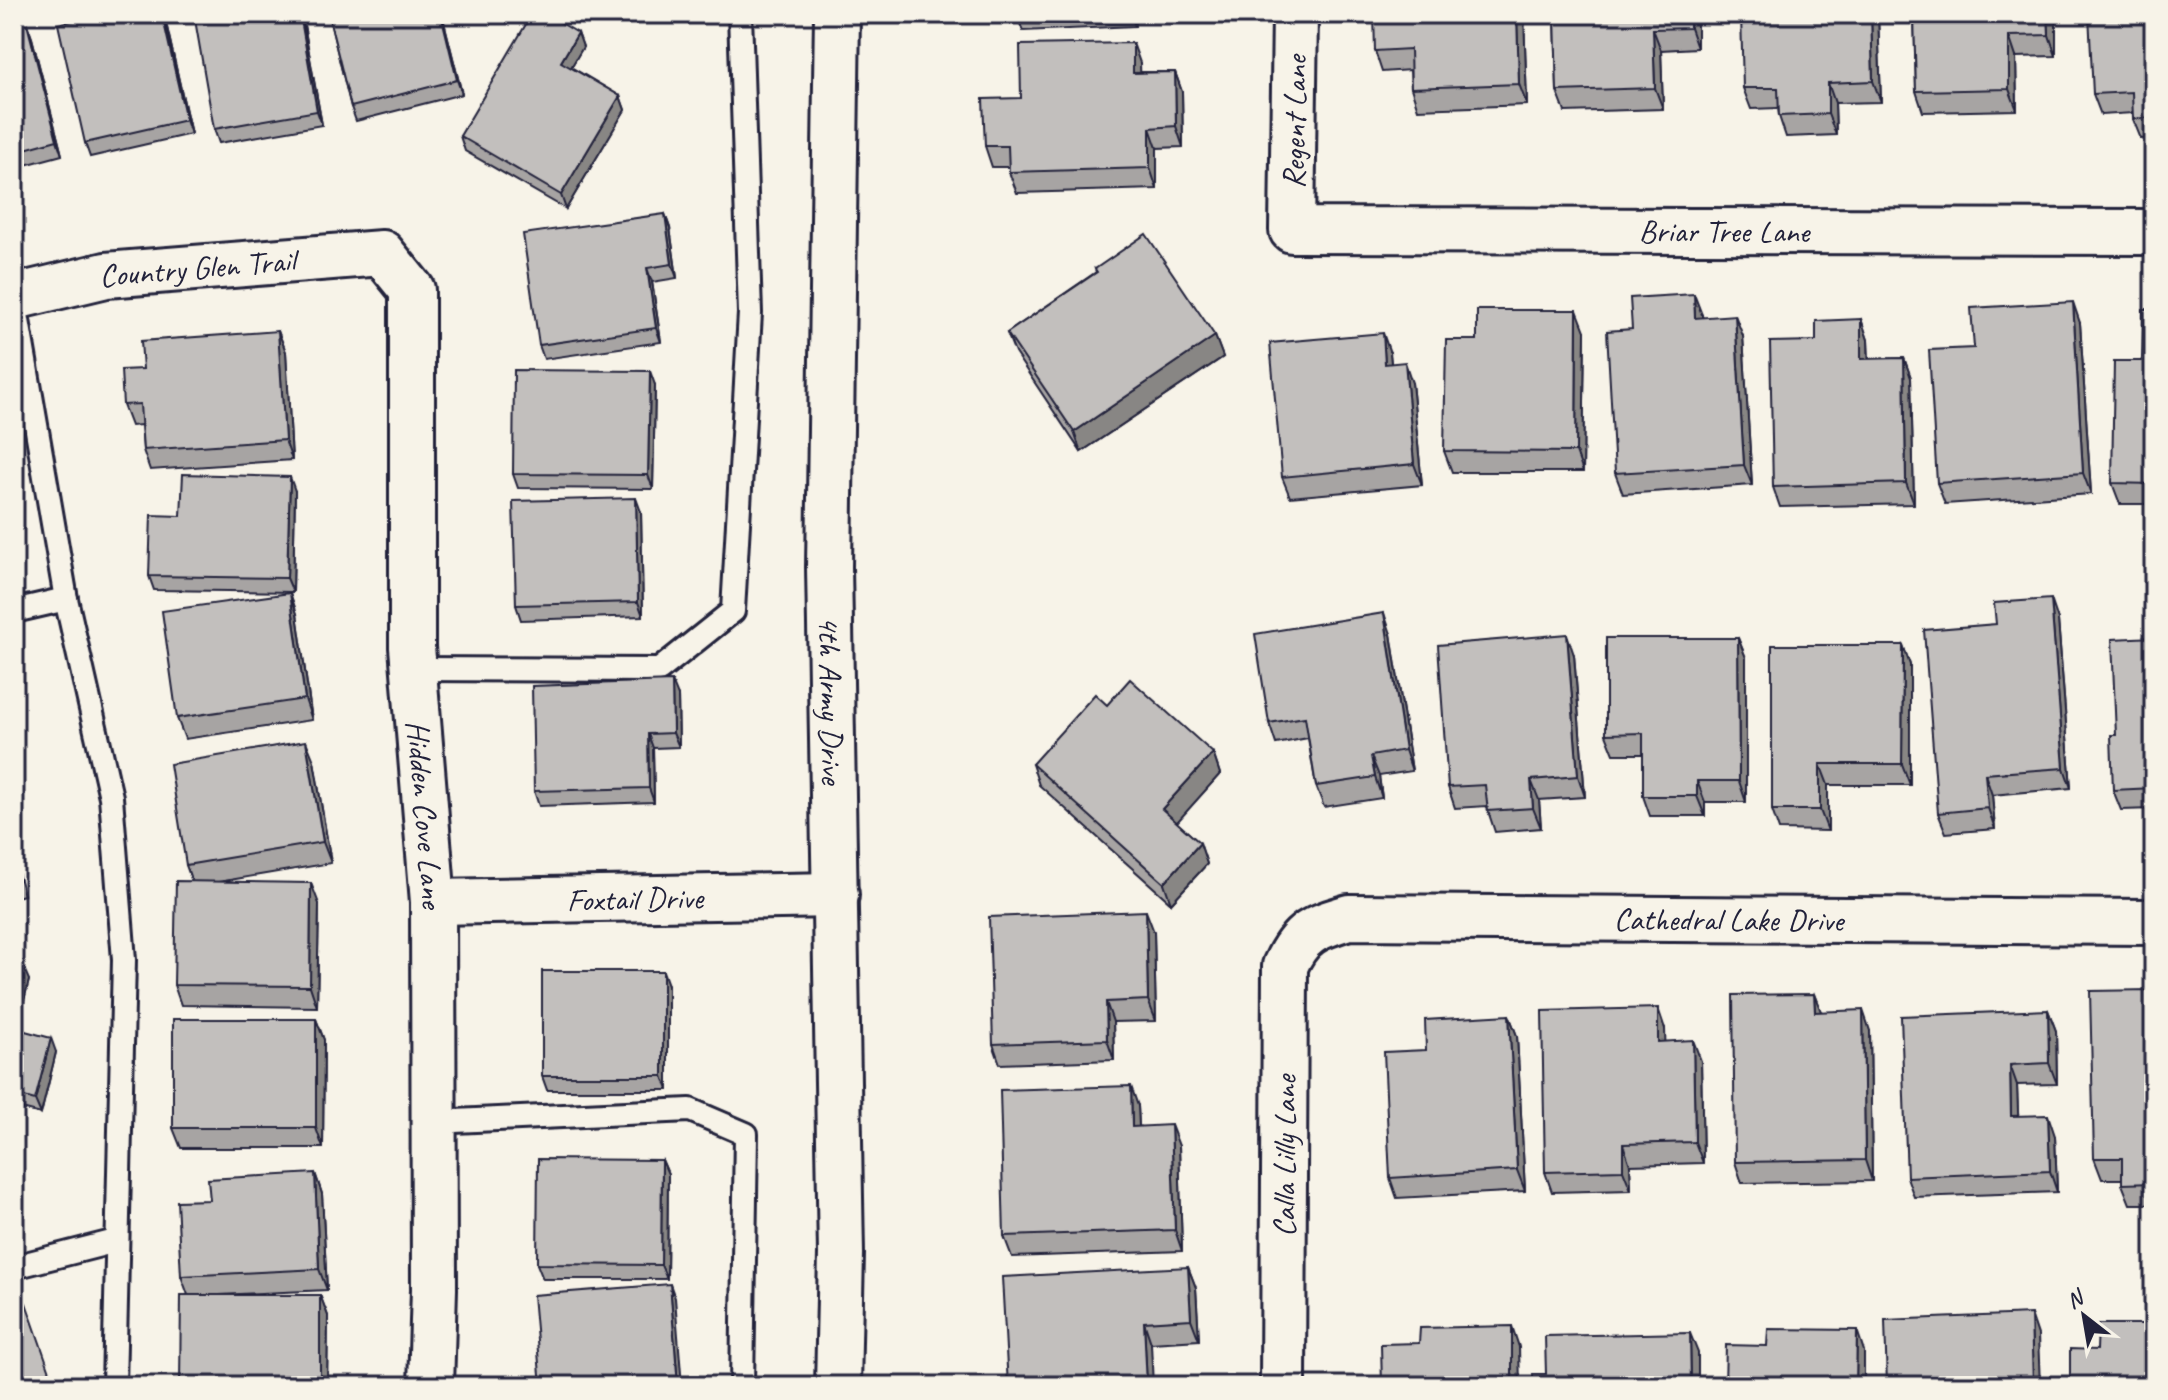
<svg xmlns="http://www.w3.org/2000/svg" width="2168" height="1400" font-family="Caveat,sans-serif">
<rect width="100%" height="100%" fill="#f7f3e8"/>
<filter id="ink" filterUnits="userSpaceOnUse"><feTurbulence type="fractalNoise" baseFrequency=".0125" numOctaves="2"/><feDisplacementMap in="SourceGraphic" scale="16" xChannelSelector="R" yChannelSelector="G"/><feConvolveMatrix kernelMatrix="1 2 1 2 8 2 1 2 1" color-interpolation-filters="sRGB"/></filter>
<g filter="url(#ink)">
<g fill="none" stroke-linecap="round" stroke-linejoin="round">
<!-- service casing -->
<g stroke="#22223b" stroke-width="28">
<g id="service">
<path d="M14,297L66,599L111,797L124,960L114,1386"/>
<path d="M14,611L66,599"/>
<path d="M413,669L659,670L733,611L750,313L740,14"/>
<path d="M433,1122L690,1110L746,1134L742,1386"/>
<path d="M14,1267L116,1241"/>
</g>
</g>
<!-- minor casing -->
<g stroke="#22223b" stroke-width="50">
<g id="minor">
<path id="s1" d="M1295,14L1292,230L2154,232"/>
<path id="s2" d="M14,297L106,275L382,253L412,290V647L433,902L434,1289L431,1386"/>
<path id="s3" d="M433,902L836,895"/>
<path id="s4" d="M1283,1386L1285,966C1300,932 1315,927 1349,917L2154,922"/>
</g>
</g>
<!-- tertiary casing -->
<g stroke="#22223b" stroke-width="50">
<g id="tertiary">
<path id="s5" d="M837,14L829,567L841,1254L838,1386"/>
</g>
</g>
<!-- service -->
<use href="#service" stroke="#f7f3e8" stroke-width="22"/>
<!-- minor -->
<use href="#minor" stroke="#f7f3e8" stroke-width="44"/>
<!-- tertiary -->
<use href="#tertiary" stroke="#f7f3e8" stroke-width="44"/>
</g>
<!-- wall -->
<g fill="#a7a4a3" stroke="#22223b" stroke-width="2">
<path d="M102,14H164L191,134L90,157L85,143Z"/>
<path d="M302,14L322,125L219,143L214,129Z"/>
<path d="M328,14H442L462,94L356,121L351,107Z"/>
<path d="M1016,14H1134L1135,26L1023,31Z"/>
<path d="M1524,14L1527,105L1418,109L1411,88L1410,70L1382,72L1375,51Z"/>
<path d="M1555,14H1697V48L1661,50L1663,109L1565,112L1557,91Z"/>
<path d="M1878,14L1881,102L1835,103L1836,135L1786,137L1779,116L1778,108L1751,109L1743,88Z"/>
<path d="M1914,14H2056V56L2016,57L2017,110L1923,112L1916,91Z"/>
<path d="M2154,14V138L2141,139L2133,119V113L2101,115L2093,94Z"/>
<path d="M27,24L32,38L62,155L14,168V27Z"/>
<path d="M578,33L583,47L571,67L620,96L625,110L566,209L465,151L460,136Z"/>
<path d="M1140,63V72H1175L1182,92L1183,147L1157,148V189L1017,193L1009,172V167H992L985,146L1021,98Z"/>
<path d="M665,214L670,228L677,278L652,282L661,342L544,359L539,345Z"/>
<path d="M1095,269L1215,336L1223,357L1081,452L1015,353L1007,333L1096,272Z"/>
<path d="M2154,309V504H2120L2112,483Z"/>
<path d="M1702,315V317L1743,336L1752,485L1623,494L1615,473L1632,329Z"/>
<path d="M1861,319L1868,340L1869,359L1904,358L1911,378L1914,504L1780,507L1773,487L1816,341Z"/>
<path d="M2080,323L2091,494L1945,504L1937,483L1974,348Z"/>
<path d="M278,331L286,352L292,460L150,470L143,450L141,425L131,426L123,405L143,369Z"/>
<path d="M1585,331L1583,472H1452L1444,451L1477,340Z"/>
<path d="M1390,353L1391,363L1412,383L1422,485L1290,497L1282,477Z"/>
<path d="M655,385L653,489L518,488L513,474Z"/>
<path d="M295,491L293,592L154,590L149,576L181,516Z"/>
<path d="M641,512L643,616L521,620L516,605Z"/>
<path d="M290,593L297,614L312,720L185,739L177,718Z"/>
<path d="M2058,620L2071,788L1992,795L1995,829L1946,833L1938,813Z"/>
<path d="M1391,634L1412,771L1379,776L1382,798L1324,807L1316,786L1308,738L1276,744L1269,723Z"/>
<path d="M2154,637V809L2121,810L2113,790L2116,735Z"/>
<path d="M1738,638L1746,658V802H1705V816H1650L1643,796V754H1614L1606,734Z"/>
<path d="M1903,645L1910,665V785H1828V831L1779,830L1772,810Z"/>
<path d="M1574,655L1585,797L1539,800L1541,828L1495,832L1488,811L1487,806L1455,808L1448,787Z"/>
<path d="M678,696L679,747L653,748L654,802L539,806L534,791Z"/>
<path d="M1107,705L1213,753L1220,774L1176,822L1200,843L1207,864L1171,903L1039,785L1032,764Z"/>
<path d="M14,731L21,753L14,755Z"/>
<path d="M314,761L331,863L218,882L319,904L317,1007L181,1005L174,985L192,882L186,865Z"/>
<path d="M14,858L24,895L14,898Z"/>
<path d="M1154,932L1156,1021L1113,1022L1114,1060L1000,1064L993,1044Z"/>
<path d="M14,964L29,980L17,1029L56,1052L41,1114L14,1107Z"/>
<path d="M668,985V1090H547L542,1076Z"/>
<path d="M2150,990L2154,1001V1204H2130L2122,1184V1179H2102L2094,1158Z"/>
<path d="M1814,994L1820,1011L1870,1031L1872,1181L1742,1183L1735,1162Z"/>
<path d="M2048,1010L2056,1031L2057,1084L2017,1085L2018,1116L2055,1136L2057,1192L1914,1197L1907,1177Z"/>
<path d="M1509,1015L1517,1036L1525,1191L1397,1198L1390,1178L1426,1050Z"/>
<path d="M316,1019L324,1040L323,1148H181L173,1128Z"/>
<path d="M1665,1029V1041L1701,1061L1703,1163L1630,1165L1631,1190L1552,1192L1545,1172Z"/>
<path d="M1138,1106L1139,1126L1179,1146L1182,1251L1012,1257L1004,1236Z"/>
<path d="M662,1160L668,1174L667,1279H543L537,1264Z"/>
<path d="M315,1173L322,1194L327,1290L219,1295H320L328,1316L327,1386H180L188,1295L181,1276L210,1200Z"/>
<path d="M1188,1267L1196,1288L1199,1340L1151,1343L1008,1386Z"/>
</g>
<!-- shaded-wall -->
<g fill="#888684" stroke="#22223b" stroke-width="2">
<path d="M162,14H164L191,134L186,120Z"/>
<path d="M300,14H302L322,125L317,111Z"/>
<path d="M441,14H442L462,94L457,80Z"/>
<path d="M1130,14H1134L1135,26Z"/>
<path d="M1517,14H1524L1527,105L1519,84Z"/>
<path d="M1690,14H1697V48L1690,28Z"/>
<path d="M1871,14H1878L1881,102L1873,81Z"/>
<path d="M2048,14H2056V56L2049,35Z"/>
<path d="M27,24L32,38L62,155L57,140Z"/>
<path d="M1653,29L1661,50L1663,109L1655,88Z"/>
<path d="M578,33L583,47L566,76L561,62Z"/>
<path d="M2009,36L2016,57L2017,110L2009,89Z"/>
<path d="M1133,43L1140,63L1141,93L1133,73Z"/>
<path d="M1175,72L1182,92L1183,147L1176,126Z"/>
<path d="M1828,83L1835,103L1836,135L1828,114Z"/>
<path d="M620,96L625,110L566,209L561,195Z"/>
<path d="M1150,128L1157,148V189L1150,168Z"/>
<path d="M665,214L670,228L677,278L672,264Z"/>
<path d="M647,268L652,282L661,342L656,328Z"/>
<path d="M1694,294L1702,315L1703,338L1695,318Z"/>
<path d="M2073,302L2080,323L2091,494L2083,473Z"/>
<path d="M1577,310L1585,331L1583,472L1576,452Z"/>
<path d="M1735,315L1743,336L1752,485L1744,465Z"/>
<path d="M1861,319L1868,340L1869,380L1861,359Z"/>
<path d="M278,331L286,352L292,460L285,440Z"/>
<path d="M1383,333L1390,353L1393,384L1385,364Z"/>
<path d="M1215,336L1223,357L1081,452L1074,432Z"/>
<path d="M1904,358L1911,378L1914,504L1906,483Z"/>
<path d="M1405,362L1412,383L1422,485L1414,464Z"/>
<path d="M650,371L655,385L653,489L648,475Z"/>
<path d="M290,477L295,491L293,592L287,578Z"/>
<path d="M636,498L641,512L643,616L638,602Z"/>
<path d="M290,593L297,614L312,720L305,699Z"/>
<path d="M2051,599L2058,620L2071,788L2064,768Z"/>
<path d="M1384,613L1391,634L1412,771L1405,750Z"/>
<path d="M1567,634L1574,655L1585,797L1578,776Z"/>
<path d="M1738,638L1746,658V802L1739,781Z"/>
<path d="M1903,645L1910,665V785L1902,764Z"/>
<path d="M672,681L678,696L679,747L673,733Z"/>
<path d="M648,734L653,748L654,802L649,788Z"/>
<path d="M306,741L314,761L331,863L323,842Z"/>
<path d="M1213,753L1220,774L1170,830L1162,809Z"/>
<path d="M1371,756L1379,776L1382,798L1375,777Z"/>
<path d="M1820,764L1828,785V831L1820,810Z"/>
<path d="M1985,774L1992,795L1995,829L1988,808Z"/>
<path d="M1531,780L1539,800L1541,828L1533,808Z"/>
<path d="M1697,781L1705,802V816L1697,796Z"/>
<path d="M1200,843L1207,864L1171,903L1164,883Z"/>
<path d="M311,883L319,904L317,1007L310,986Z"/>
<path d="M1146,911L1154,932L1156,1021L1148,1000Z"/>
<path d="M23,966L29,980L14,1039V1004Z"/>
<path d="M663,971L668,985V1090L663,1076Z"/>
<path d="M2150,990L2154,1001V1058L2151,1050Z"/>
<path d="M1814,994L1822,1014L1815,1012Z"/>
<path d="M1106,1002L1113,1022L1114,1060L1107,1040Z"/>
<path d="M1658,1008L1665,1029L1666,1062L1658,1042Z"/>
<path d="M1863,1010L1870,1031L1872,1181L1865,1160Z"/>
<path d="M2048,1010L2056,1031L2057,1084L2049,1063Z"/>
<path d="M1509,1015L1517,1036L1525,1191L1517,1170Z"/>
<path d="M316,1019L324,1040L323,1148L316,1128Z"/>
<path d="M51,1038L56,1052L41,1114L35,1100Z"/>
<path d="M1693,1040L1701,1061L1703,1163L1695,1142Z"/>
<path d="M2010,1065L2017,1085L2019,1137L2011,1116Z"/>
<path d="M1131,1086L1138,1106L1140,1147L1132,1127Z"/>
<path d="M2048,1115L2055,1136L2057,1192L2050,1171Z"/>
<path d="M1171,1125L1179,1146L1182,1251L1175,1230Z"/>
<path d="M1623,1144L1630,1165L1631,1190L1623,1170Z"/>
<path d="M662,1160L668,1174L667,1279L661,1265Z"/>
<path d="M315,1173L322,1194L327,1290L319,1269Z"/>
<path d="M1188,1267L1196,1288L1199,1340L1191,1319Z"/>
<path d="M670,1284L675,1298L682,1386H678Z"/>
<path d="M320,1295L328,1316L327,1386H320Z"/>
<path d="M2031,1314L2038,1335L2040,1386H2033Z"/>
<path d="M1144,1322L1151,1343L1153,1386H1147Z"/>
<path d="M1512,1326L1519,1347L1520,1386H1512Z"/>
<path d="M1857,1330L1864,1351V1386H1856Z"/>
<path d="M1690,1333L1698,1353V1386H1691Z"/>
</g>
<!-- building -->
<g fill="#c2bfbd" stroke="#22223b" stroke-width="2">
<path d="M102,14H162L186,120L85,143L58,24Z"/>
<path d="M194,14H300L317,111L214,129Z"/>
<path d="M328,14H441L457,80L351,107Z"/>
<path d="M532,14H546L578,33L561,62L620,96L561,195L460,136Z"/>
<path d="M1374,14H1517L1519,84L1411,88L1410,49L1375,51Z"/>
<path d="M1555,14H1690V28L1653,29L1655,88L1557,91Z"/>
<path d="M1741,14H1871L1873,81L1828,83V114L1779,116L1778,88H1743Z"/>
<path d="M1914,14H2048L2049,35L2009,36V89L1916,91Z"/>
<path d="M2089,14H2154V117L2133,119L2132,92L2093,94Z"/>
<path d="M27,24L57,140L14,152V27Z"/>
<path d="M1133,43V73L1175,72L1176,126L1150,128V168L1009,172L1008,146H985L983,99L1021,98L1020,45Z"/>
<path d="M665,214L672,264L647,268L656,328L539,345L523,234Z"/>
<path d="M1146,234L1215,336L1074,432L1007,333L1097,272L1095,269Z"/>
<path d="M1694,294L1695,318L1735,315L1744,465L1615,473L1607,331L1632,329L1630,298Z"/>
<path d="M2073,302L2083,473L1937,483L1929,350L1974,348L1971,308Z"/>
<path d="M2143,309H2154V484L2112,483L2114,361H2142Z"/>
<path d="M1477,310H1577L1576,452L1444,451L1446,340H1477Z"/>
<path d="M1861,319V359L1904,358L1906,483L1773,487L1770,342L1816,341V321Z"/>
<path d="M278,331L285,440L143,450L140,404L123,405L121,370L143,369L141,341Z"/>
<path d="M1383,333L1385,364L1405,362L1414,464L1282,477L1270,343Z"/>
<path d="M514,370L650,371L648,475L513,474Z"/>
<path d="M183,474L290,477L287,578L149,576L151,515L181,516Z"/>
<path d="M636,498L638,602L516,605L513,501Z"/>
<path d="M290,593L305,699L177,718L162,611Z"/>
<path d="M2051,599L2064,768L1985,774L1988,808L1938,813L1924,630L1996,624L1994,603Z"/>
<path d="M1384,613L1405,750L1371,756L1375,777L1316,786L1305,717L1269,723L1255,634Z"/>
<path d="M1567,634L1578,776L1531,780L1533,808L1488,811L1485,785L1448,787L1438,645Z"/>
<path d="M2154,637V788L2113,790L2111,735H2116L2112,639Z"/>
<path d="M1606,638H1738L1739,781H1697V796H1643V733L1606,734Z"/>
<path d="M1772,645H1903L1902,764H1820V810H1772Z"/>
<path d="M1130,679L1213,753L1162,809L1200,843L1164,883L1032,764L1095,694L1107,705Z"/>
<path d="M672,681L673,733L648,734L649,788L534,791L532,686Z"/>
<path d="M306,741L323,842L186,865L170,764Z"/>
<path d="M14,862L19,880L14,882Z"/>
<path d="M176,881L311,883L310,986L174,985Z"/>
<path d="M1146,911L1148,1000L1106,1002L1107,1040L993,1044L989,917Z"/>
<path d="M14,964L23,966L14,1004Z"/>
<rect x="542" y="971" width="121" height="105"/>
<path d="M2150,990L2151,1050H2154V1183L2122,1184V1158H2094L2090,991Z"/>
<path d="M1814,994L1815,1012L1863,1010L1865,1160L1735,1162L1733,995Z"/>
<path d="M1658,1008V1042L1693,1040L1695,1142L1623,1144V1170L1545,1172L1542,1011Z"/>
<path d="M2048,1010L2049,1063L2010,1065L2011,1116L2048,1115L2050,1171L1907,1177L1901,1016Z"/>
<path d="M1509,1015L1517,1170L1390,1178L1384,1052L1426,1050L1425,1020Z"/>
<rect x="173" y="1019" width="143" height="109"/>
<path d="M14,1028L51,1038L35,1100L14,1094Z"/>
<path d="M1131,1086L1132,1127L1171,1125L1175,1230L1004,1236L1000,1090Z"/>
<path d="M538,1159L662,1160L661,1265L537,1264Z"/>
<path d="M315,1173L319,1269L181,1276L177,1201L210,1200L208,1179Z"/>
<path d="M1188,1267L1191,1319L1144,1322L1147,1386H1008L1002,1277Z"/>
<path d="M670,1284L678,1386H541L533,1295Z"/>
<path d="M181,1295H320V1386H180Z"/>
<path d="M26,1303L55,1386H14V1308Z"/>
<path d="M2031,1314L2033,1386H1887L1885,1320Z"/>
<path d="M2098,1324H2153L2154,1386H2070V1349L2097,1350Z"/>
<path d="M1512,1326V1386H1382L1381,1344L1419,1343L1420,1328Z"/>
<path d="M1768,1329L1857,1330L1856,1386H1725L1726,1345L1767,1346Z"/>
<path d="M1690,1333L1691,1386H1533V1374H1546L1545,1336Z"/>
</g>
</g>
<g text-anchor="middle" stroke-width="7" stroke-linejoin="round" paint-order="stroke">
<!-- street labels -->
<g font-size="32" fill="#22223b" stroke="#f7f3e8">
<text transform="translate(1294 122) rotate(-89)" y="11">Regent Lane</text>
<text dy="11" stroke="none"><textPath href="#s1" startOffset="648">Briar Tree Lane</textPath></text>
<text dy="11" stroke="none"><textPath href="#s2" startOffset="186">Country Glen Trail</textPath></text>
<text dy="11" stroke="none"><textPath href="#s5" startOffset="686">4th Army Drive</textPath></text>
<text dy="11" stroke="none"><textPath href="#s2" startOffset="944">Hidden Cove Lane</textPath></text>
<text dy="11" stroke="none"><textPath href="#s3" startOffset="202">Foxtail Drive</textPath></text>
<text dy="11" stroke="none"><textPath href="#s4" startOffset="884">Cathedral Lake Drive</textPath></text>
<text dy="11" stroke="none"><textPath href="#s4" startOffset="230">Calla Lilly Lane</textPath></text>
</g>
</g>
<!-- margin -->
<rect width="2168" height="1400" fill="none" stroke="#f7f3e8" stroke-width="48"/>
<rect x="24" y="24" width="2120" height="1352" fill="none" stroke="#22223b" stroke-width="3" filter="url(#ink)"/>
<!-- north arrow -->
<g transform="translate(2084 1316) rotate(329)" stroke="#f7f3e8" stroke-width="6" paint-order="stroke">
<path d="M0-6L14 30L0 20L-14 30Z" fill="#22223b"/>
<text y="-12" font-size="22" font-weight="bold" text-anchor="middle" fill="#22223b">N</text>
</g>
</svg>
